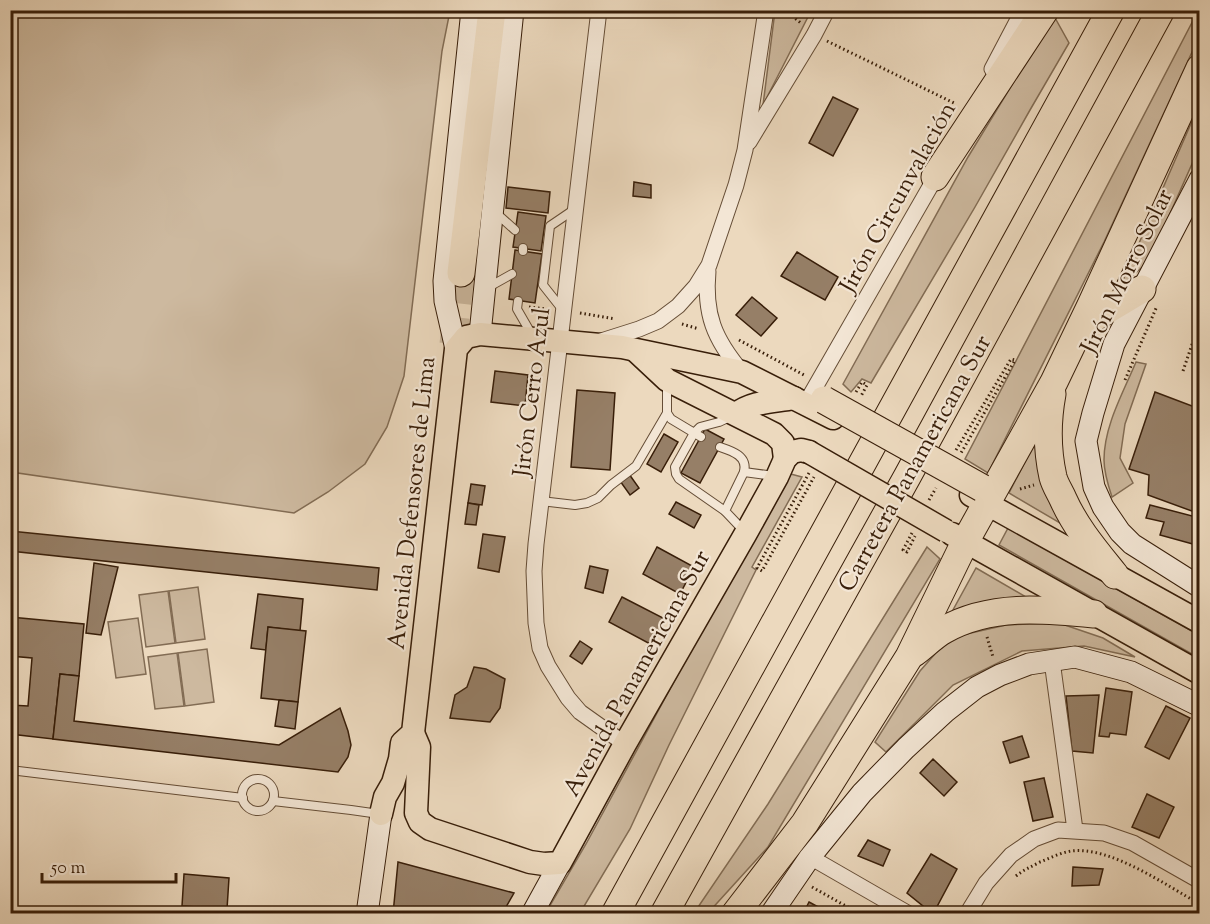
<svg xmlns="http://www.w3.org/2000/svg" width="1210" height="924" font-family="'Sorts Mill Goudy',serif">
<rect width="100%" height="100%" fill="#ecd9be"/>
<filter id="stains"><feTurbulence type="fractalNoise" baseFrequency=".00333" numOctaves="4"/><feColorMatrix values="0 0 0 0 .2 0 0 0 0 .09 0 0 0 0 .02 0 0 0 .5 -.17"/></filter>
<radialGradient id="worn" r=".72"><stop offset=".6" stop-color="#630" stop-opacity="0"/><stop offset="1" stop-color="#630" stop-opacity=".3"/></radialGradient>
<!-- green -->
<g fill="#cdb99f" stroke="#826c54" stroke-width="1.5">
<path d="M10,11H450L442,51L404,376L387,427L365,464L328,492L294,513L11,472Z"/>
<path d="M775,11H811L763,105Z"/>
<path d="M1198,11H1199V37L1104,242L988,473L965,459Z"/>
<path d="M1054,16L1069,43L1030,110L975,207L871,383L862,379L851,392L843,384L968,157Z"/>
<path d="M1199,105V148L1149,261L1120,287Z"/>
<path d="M1136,362L1146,364L1125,424L1120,458L1133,483L1112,497C1108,485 1104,472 1104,460C1104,426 1123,393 1136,362Z"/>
<path d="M1039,434L1065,526L1009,493Z"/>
<path d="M787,473L802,477L752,567L756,570L669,745L630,829L580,913L545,914L586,844Z"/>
<path d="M1008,528L1199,635V658L999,545Z"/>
<path d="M927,547L940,559L768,847L708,913H694L768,804Z"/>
<path d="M976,568L1038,604L948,619Z"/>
<path d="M198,587L205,639L176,643L169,591Z"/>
<path d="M168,591L175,643L146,647L139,595Z"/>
<path d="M138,618L146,674L116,678L108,622Z"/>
<path d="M1059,623L1103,638L1135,657L1084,646L1022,651L953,685L886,752L875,742L920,671L949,638L1006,625Z"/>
<path d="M207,649L214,702L185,706L178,653Z"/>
<path d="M177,653L184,706L155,709L148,657Z"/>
</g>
<!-- building -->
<g fill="#967f67" stroke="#381e09" stroke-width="1.5">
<path d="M833,97L858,109L833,156L809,143Z"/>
<path d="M634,182L651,185V198L633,196Z"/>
<path d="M508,187L550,192L548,213L506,208Z"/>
<path d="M518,212L546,216L541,251L513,247Z"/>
<path d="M515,250L542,254L535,303L509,299Z"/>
<path d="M797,252L838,277L825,300L781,276Z"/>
<path d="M752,297L777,318L761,336L736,315Z"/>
<path d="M495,371L528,375L525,406L491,402Z"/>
<path d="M577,390L615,393L610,470L571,467Z"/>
<path d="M1155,392L1200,409V514L1148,495L1149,475L1129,469Z"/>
<path d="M705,429L724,439L700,483L681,473Z"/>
<path d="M664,434L678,442L661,472L647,464Z"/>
<path d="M629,474L639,488L630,495L620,481Z"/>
<path d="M471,484L485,486L482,505L468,503Z"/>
<path d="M676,502L701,515L694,528L669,514Z"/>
<path d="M468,503L479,505L476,525L465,524Z"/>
<path d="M1150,505L1200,518V546L1160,535L1164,522L1146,518Z"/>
<path d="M10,531L379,568L377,590L10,551Z"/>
<path d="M483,534L505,537L499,572L478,568Z"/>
<path d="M657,547L694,567L680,594L643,574Z"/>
<path d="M94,563L118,567L101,635L86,633Z"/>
<path d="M590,566L608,570L603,593L585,588Z"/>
<path d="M258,594L303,599L300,631L268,627L266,650L251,648Z"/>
<path d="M622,597L665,619L652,645L609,622Z"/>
<path d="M10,617L84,624L79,676L60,674L53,739L10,734V705L28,706L32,658L10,656Z"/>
<path d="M268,627L306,631L298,702L261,698Z"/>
<path d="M580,641L592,649L582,664L570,656Z"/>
<path d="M474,667L486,669L505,679L500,708L490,722L450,718L455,695L467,687Z"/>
<path d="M60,674L79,676L74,721L279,745L340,708L348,731L351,745L348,757L338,772L53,739Z"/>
<path d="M1106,688L1132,692L1126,735L1110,733L1109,737L1099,736Z"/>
<path d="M1099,695L1093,753L1072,751L1066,696Z"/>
<path d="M279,700L298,702L295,729L275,726Z"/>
<path d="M1166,706L1190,718L1169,759L1145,747Z"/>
<path d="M1022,736L1029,757L1010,763L1003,742Z"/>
<path d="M933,759L957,782L944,796L920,773Z"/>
<path d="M1044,778L1053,817L1033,821L1024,782Z"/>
<path d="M1147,794L1174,807L1159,838L1132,827Z"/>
<path d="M868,840L890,850L883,866L858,856Z"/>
<path d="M931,854L957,869L933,914L907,893Z"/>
<path d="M398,862L514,893L502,914H393Z"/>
<path d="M1073,867L1103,869L1099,885L1072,886Z"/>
<path d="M184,874L229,878L227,909L182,906Z"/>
<path d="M809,902L831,914H803Z"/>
</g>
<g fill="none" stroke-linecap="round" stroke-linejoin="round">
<!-- highway-tunnel -->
<path stroke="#c8b49a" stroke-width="27" stroke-dasharray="27 14" stroke-linecap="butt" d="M453,344L461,273"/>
<!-- lane casing -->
<g stroke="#654d36" stroke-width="10">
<g id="lane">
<path d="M496,213L515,230"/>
<path d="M523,248V251"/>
<path d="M487,288L512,274"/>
<path d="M518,301L517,309L532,335"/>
<path d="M562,309L543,285L550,226L575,209"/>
<path d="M667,382V413L671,419L701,437"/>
<path d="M720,447C732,451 748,456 744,472"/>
<path d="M541,501L575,505L587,503L598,498L611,485L636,466L667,413"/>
<path d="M725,511L679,479L676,474L675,467L694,433L700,427L719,422L732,416"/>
<path d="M743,530L725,511L744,472L774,476"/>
<path d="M10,770L243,798"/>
<circle cx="258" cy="795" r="16"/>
<path d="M273,801L351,810L379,814"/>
</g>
</g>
<!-- street casing -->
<g stroke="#654d36" stroke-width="17">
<g id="street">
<path d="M599,10L536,544L534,571L536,623L540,648L548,666L568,698L580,712L625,744"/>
<path d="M992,69L1023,10"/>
<path d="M749,142L814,35L827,10"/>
<path d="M708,271C704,314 714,339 742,372"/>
<path d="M598,342L639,329L658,321L678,306L696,286L709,265L736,185L745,150L766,10"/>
<path d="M806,403L938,173"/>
<path d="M1052,661L1075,830"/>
<path d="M810,857L909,914"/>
<path d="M967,914L986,883L1011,855L1034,839L1058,830L1104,833L1133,843L1200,881"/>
</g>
</g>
<!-- secondary casing -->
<g stroke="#381e09" stroke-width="23">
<g id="secondary">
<path d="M1200,179L1114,344L1093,413L1086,441L1094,487L1103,507L1120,532L1132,544L1200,587"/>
<path d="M480,334L513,10"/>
<path d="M456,349L445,301L444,281L472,10"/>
<path d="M367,914L381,814"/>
<path d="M532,914L560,863"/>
<path d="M771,914L810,857L862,793L906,748L945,712L977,687L1000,675L1029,664L1075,657L1131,672L1200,706"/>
</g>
</g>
<!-- primary casing -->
<g stroke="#381e09" stroke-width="25">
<g id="primary">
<path d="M636,351L667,380L774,434L783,443L785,459"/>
<path d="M736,414C753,401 774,402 794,398"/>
<path d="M971,495L1200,622"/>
<path d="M952,534L1200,673"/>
<path d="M413,733L419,747L416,813L420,822L430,829L530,862L544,864L560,863L625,744L746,533L777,477L785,459L792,452L801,450L809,452"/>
<path d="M381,814L385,797L393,783L400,759L402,743L413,733L456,349L466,337L480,334L622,347L742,372L833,418"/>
</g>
</g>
<!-- highway casing -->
<g stroke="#381e09" stroke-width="29">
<g id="highway">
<path d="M935,177L1045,10"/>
<path d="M461,273L492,10"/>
<path d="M1082,325L1142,289"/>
<path d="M1052,394C1047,421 1047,450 1053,477C1055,485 1060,492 1063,499C1076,528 1095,550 1115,575"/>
<path d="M914,653C924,646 933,636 944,630C990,604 1043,609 1094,614"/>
<path d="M615,914L1111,10"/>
<path d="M664,914L907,477L1161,10"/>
<path d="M735,914L805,823L909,657L965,542L1054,382L1091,305L1200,68"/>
</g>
</g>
<!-- path -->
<g stroke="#381e09" stroke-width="3" stroke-dasharray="1.5 3" stroke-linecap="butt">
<path d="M785,10L802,24"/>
<path d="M827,41L956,104"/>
<path d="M529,307L546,309"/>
<path d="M580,313L615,319"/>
<path d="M682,324L699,329"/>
<path d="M739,340L804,375"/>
<path d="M1183,371L1200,321"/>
<path d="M1125,380L1157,306"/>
<path d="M856,392L862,382L867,385L861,396"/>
<path d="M956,450L1011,359L1015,360L961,453"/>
<path d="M809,473L757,568L762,571L814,477"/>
<path d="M1020,489L1034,485"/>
<path d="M929,500L936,488"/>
<path d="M912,533L903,550L907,552L915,536"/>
<path d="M987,637L993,657"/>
<path d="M1016,876C1023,870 1031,867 1040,862C1050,858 1060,853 1071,851C1111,846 1165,885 1200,904"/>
<path d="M812,887L860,914"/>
</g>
<!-- lane -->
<use href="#lane" stroke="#f3e6d5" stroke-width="8"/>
<!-- street -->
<use href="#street" stroke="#f3e6d5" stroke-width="15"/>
<!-- secondary -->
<use href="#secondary" stroke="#f3e6d5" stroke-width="21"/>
<!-- primary -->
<use href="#primary" stroke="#ecd9be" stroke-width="22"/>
<!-- highway -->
<use href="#highway" stroke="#ecd9be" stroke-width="27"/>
<!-- primary-bridge casing -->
<g stroke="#381e09" stroke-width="25" stroke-linecap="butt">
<path id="primary-bridge" d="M809,452L946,531"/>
</g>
<!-- highway-bridge casing -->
<g stroke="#381e09" stroke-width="29" stroke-linecap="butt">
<path id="highway-bridge" d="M824,400L982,488"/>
</g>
<!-- primary-bridge -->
<use href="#primary-bridge" stroke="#ecd9be" stroke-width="22"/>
<!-- highway-bridge -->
<use href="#highway-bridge" stroke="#ecd9be" stroke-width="27"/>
</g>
<g text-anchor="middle" stroke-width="4.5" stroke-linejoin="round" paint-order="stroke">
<!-- street labels -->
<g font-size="24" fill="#381e09" stroke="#f3e6d5">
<text transform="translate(897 197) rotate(-61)" y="8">Jirón Circunvalación</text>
<text transform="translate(1126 271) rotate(-64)" y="8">Jirón Morro Solar</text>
<text transform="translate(531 392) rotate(-83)" y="8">Jirón Cerro Azul</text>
<text transform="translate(914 463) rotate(-61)" y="8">Carretera Panamericana Sur</text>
<text transform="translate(411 503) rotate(-84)" y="8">Avenida Defensores de Lima</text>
<text transform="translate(636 673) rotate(-61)" y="8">Avenida Panamericana Sur</text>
</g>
</g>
<!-- margin -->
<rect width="1210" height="924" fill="none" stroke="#ecd9be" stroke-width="36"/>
<rect x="12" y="12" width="1186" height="900" fill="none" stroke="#381e09" stroke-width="3"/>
<rect x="18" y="18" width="1174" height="888" fill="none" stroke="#381e09" stroke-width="1.5"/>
<!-- scale -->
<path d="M42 873v9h134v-9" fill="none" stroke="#381e09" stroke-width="3"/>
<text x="51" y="873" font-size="18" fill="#381e09" stroke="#f3e6d5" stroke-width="4.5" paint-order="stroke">50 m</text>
<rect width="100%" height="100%" filter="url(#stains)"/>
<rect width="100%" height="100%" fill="url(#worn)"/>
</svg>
